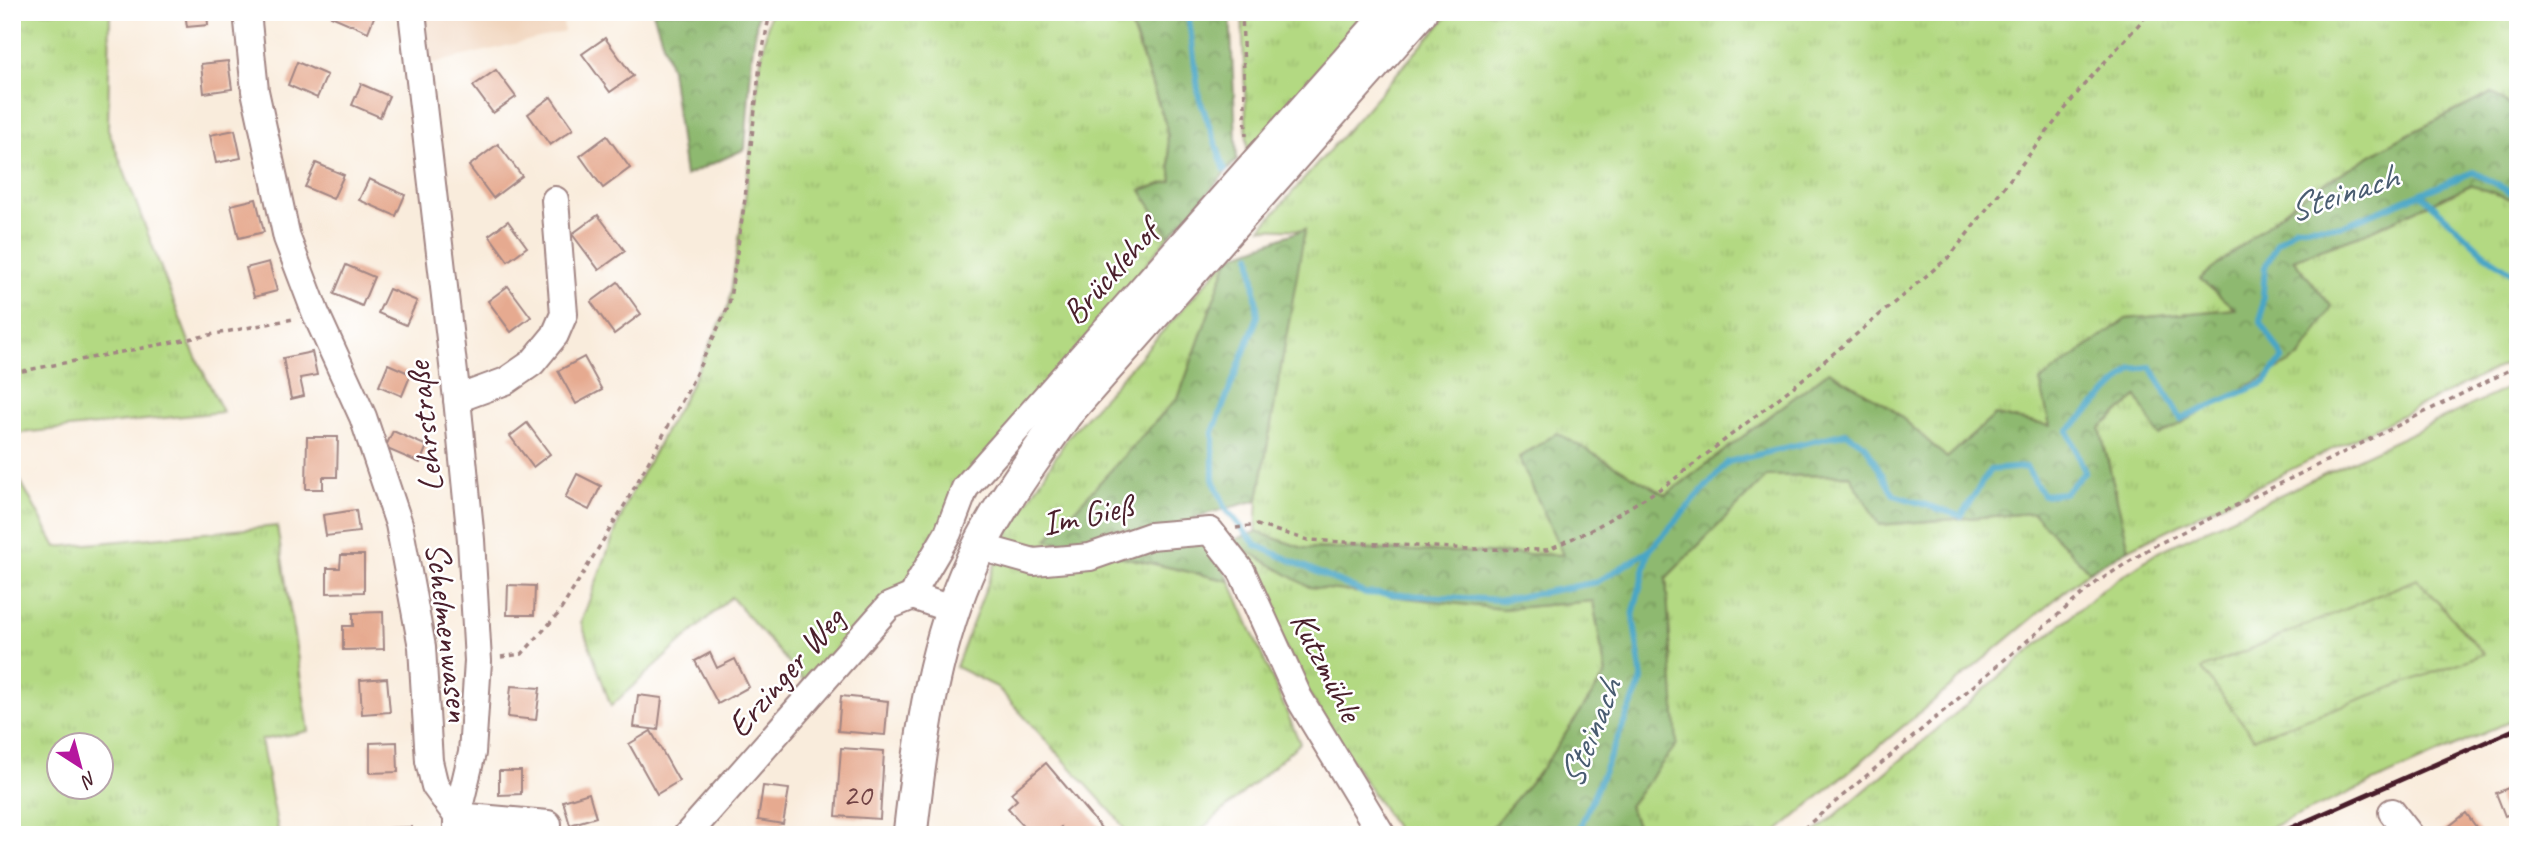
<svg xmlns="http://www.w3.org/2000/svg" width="2530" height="847" font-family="Caveat,sans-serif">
<defs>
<pattern id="grass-tufts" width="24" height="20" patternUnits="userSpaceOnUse" patternTransform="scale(1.75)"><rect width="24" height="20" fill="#b3d982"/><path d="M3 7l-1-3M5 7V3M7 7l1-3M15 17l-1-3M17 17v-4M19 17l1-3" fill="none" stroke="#9bba70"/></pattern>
<pattern id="forest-crowns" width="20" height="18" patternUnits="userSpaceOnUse" patternTransform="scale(1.75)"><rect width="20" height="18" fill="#8eb970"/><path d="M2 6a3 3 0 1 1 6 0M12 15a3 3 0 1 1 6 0" fill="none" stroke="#76965c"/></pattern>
<pattern id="wetland-marsh" width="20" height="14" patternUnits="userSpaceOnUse" patternTransform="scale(1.75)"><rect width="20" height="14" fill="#b3d982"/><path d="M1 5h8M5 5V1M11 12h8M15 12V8" fill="none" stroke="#9bba70"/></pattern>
</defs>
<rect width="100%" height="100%" fill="#fff"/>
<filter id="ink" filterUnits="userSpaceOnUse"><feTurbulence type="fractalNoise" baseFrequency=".0143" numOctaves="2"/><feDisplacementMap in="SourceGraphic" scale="14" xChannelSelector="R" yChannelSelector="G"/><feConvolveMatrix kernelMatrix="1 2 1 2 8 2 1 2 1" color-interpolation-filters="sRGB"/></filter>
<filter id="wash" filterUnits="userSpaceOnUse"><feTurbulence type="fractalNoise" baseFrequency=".00686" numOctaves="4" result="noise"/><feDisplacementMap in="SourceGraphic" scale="28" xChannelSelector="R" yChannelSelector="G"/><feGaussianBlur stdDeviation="1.57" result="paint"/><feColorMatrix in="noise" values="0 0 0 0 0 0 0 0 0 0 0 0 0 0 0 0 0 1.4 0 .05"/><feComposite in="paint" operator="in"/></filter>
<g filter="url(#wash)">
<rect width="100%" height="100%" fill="#f9ecdc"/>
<!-- built -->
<path fill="#f1d5bd" d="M424,12H562L564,32L431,64Z"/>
<!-- grass -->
<g fill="url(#grass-tufts)" stroke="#7e7c56" stroke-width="2" fill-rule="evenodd">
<path d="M12,12H110L108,129L191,347L223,412L12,434Z"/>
<path d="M770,12H1126L1166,125L1172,181L1141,190L1169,236L965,488L948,533L814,692L731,597L611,706L581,622L627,501L688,390L729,305L745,199L760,65Z"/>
<path d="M1242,12H1387L1248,170Z"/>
<path d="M1451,12H2518V112L2492,93L2397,140L2303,196L2201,279L2236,309L2126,319L2050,426L1995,415L1947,458L1891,408L1829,371L1666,495L1557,434L1519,457L1564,555L1303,548L1256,532L1258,500L1304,230L1261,228Z"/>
<path d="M2471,185L2518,201V358L2129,549L2100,428L2137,397L2160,435L2293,259L2366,233Z"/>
<path d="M1229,257L1179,396L1047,540L1230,581L1300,743L1195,835H1128L1117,818L997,687L956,667L1005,538L1068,437Z"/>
<path d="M2518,383V718L2254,835H1812L2103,589L2158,552Z"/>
<path d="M12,465L56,547L277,526L309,731L261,740L279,835H12ZM60,746H102V788H60Z"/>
<path d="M1850,475L1880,525L2033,513L2089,571L1773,835H1641L1629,806L1676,744L1666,578L1767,476Z"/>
<path d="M1230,541L1502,609L1593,601L1606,674L1541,770L1485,835H1400L1309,694Z"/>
</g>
<!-- forest -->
<g fill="url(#forest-crowns)" stroke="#6c6c4e" stroke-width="2">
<path d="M653,12H758L752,54L745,149L685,176L671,69Z"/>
<path d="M1127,12H1230L1237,160L1169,236L1141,190L1172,181L1166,125Z"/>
<path d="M2492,93L2518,112V201L2470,185L2366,233L2293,259L2332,307L2300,357L2159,436L2137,397L2100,428L2129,549L2089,571L2033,513L1879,525L1850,475L1767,476L1666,578L1677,744L1629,806L1641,835H1485L1541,770L1606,674L1593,601L1502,609L1309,587L1230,541L1256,532L1303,548L1563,555L1519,458L1557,433L1666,495L1829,371L1891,408L1947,458L1995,415L2050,426L2040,381L2126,319L2235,309L2200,279L2303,196L2397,140Z"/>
<path d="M1305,229L1258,500L1195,517L1230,581L1047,540L1179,396L1229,257Z"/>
</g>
<!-- wetland -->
<path fill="url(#wetland-marsh)" stroke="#7e7c56" stroke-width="2" d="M2417,579L2484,654L2254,738L2202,669Z"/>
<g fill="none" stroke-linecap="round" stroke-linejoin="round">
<!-- stream -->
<g stroke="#48a6c6" stroke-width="6">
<path d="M1188,12L1199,97L1225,170"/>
<path d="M2421,194L2486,255L2518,277"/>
<path d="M1251,255L1258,316L1213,432V479L1226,509L1256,545L1364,593L1503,600L1597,582L1649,551"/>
<path d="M1577,835L1642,680L1633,615L1649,551L1728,462L1846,433L1865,445L1894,495L1961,516L1990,470L2026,467L2043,495L2064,493L2085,472L2068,431L2132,369L2151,367L2181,419L2265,382L2283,358L2261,322L2265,267L2277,243L2296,227L2342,226L2473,172L2518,196"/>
</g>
</g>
<g id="blocks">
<!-- building -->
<g fill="#e6aa90">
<path d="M185,12H207L208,25L187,27Z"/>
<path d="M333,12H376L368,32L331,16Z"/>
<path d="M605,38L633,76L610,92L582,54Z"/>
<path d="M228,61L232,89L204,93L201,64Z"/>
<path d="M297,62L327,75L317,98L288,85Z"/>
<path d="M496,70L516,97L493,113L473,86Z"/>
<path d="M361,84L389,96L380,117L352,105Z"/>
<path d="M551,97L573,129L550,145L528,114Z"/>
<path d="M235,130L241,158L216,163L210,135Z"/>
<path d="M607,136L630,168L603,188L580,156Z"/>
<path d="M498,144L522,176L493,198L469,166Z"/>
<path d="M316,163L344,175L333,199L305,187Z"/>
<path d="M369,179L405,195L396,216L359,200Z"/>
<path d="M256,199L264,232L239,238L231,205Z"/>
<path d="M598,215L625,251L599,270L572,234Z"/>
<path d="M508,221L527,247L508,261L489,235Z"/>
<path d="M269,262L277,291L254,297L246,268Z"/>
<path d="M346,265L374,277L362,306L334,294Z"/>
<path d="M618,282L641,314L614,334L591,302Z"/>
<path d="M508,286L531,317L511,332L488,301Z"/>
<path d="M389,289L417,301L406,325L378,313Z"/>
<path d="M312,352L317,375L300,378L304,396L291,399L283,358Z"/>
<path d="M584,357L602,390L576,404L558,371Z"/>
<path d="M388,364L411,374L402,396L379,386Z"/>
<path d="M527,423L550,454L533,467L510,436Z"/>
<path d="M393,431L427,446L420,463L385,448Z"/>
<path d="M307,437H338L337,477H323V489H306Z"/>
<path d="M577,474L601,486L589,510L565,498Z"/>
<path d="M356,510L359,532L326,536L323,515Z"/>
<path d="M341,555H364V592L327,593V568H340Z"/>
<path d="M508,585L535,586L534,615H507Z"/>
<path d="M383,612L384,649L343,650V626H353V613Z"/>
<path d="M710,653L717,668L735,659L749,687L718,704L695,661Z"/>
<path d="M387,678L390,712L362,714L360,680Z"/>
<path d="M511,686L540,688L536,720L508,717Z"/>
<path d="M638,695L662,698L658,730L634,727Z"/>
<path d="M841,696L888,701L885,735L838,731Z"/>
<path d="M651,731L679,781L657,794L629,744Z"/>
<path d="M397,742L398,772L370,773V743Z"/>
<path d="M841,748L884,751L880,819L836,816Z"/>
<path d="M1046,763L1107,835H1067L1061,827L1052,835H1031L1008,808L1017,800L1011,793Z"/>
<path d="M499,771H521V794L499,795Z"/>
<path d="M2518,784V811L2505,816L2496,793Z"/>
<path d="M763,786L789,789L783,824L758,820Z"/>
<path d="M589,793L596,817L570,825L563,801Z"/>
<path d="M2466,813L2482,835H2438Z"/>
<path d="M412,827V835H387V828Z"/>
</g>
</g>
</g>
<g filter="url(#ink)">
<use href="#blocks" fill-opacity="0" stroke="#a28684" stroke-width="2"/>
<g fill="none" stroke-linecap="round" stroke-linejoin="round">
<!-- minor casing -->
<g stroke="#a28684" stroke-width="30">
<g id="minor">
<path d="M247,12L255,91L287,238L316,314L363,417L399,524L422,647L429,761L435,786L457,816L548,824"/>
<path d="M412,12L457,399L471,540L478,661L472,753L457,816V835"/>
<path d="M457,399L506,381L532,363L555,335L564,314L555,200"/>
<path d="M980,547L1034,562L1090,557L1150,536L1210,531L1242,572L1299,698L1382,835"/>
<path d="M913,596L919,582L948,533L965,488L1387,12"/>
<path d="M2392,812L2410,835"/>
<path d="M687,835L889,606L913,596L953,610"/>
</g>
</g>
<!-- major casing -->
<g stroke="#a28684" stroke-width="37">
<path id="major" d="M910,835C920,747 931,658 966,575C990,517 1030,464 1066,413L1420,12"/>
</g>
<!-- path -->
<g stroke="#a28684" stroke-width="3.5" stroke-dasharray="5 5" stroke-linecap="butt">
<path d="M1242,12L1246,136"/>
<path d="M12,373L293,319"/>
<path d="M1236,528L1257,525L1308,540L1470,549L1547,550L1593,529L1668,484L1798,383L1950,256L2083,86L2150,12"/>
<path d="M501,657L522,654L559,613L627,501L688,390L729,305L745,199L760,65L770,12"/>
<path d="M1796,835L2097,582L2152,547L2518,366"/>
</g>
<!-- minor -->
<use href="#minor" stroke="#fff" stroke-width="26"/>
<!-- major -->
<use href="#major" stroke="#fff" stroke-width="33"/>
<!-- rail -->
<path stroke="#4a1f2b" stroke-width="5" d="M2275,835L2518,728"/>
</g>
</g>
<g text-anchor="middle" stroke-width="5" stroke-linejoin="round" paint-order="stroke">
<!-- number labels -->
<g font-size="32" fill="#714244">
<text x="857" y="805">20</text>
</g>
<!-- street labels -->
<g font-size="35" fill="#4a1f2b" stroke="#fff">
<text transform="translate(1110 272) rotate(-48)" y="12">Brücklehof</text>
<text transform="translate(424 427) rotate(-96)" y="12">Lehrstraße</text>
<text transform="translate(1087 514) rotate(-12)" y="12">Im Gieß</text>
<text transform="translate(449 632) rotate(83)" y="12">Schelmenwasen</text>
<text transform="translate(1327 666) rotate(63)" y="12">Kutzmühle</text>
<text transform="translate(785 672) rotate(-49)" y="12">Erzinger Weg</text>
</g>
<!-- water labels -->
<g font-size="37" font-style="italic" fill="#495c71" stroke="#fff">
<text transform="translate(2342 192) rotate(-18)" y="13">Steinach</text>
<text transform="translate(1589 733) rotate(-68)" y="13">Steinach</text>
</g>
</g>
<!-- margin -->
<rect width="2530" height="847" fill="none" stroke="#fff" stroke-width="42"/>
<!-- north arrow -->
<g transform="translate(80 766) rotate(144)"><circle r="33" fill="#ffffff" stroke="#b7a5aa" stroke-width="2"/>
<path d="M0-5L12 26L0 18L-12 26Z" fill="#b5179e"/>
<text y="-10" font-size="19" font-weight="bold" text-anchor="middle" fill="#4a1f2b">N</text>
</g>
</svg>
